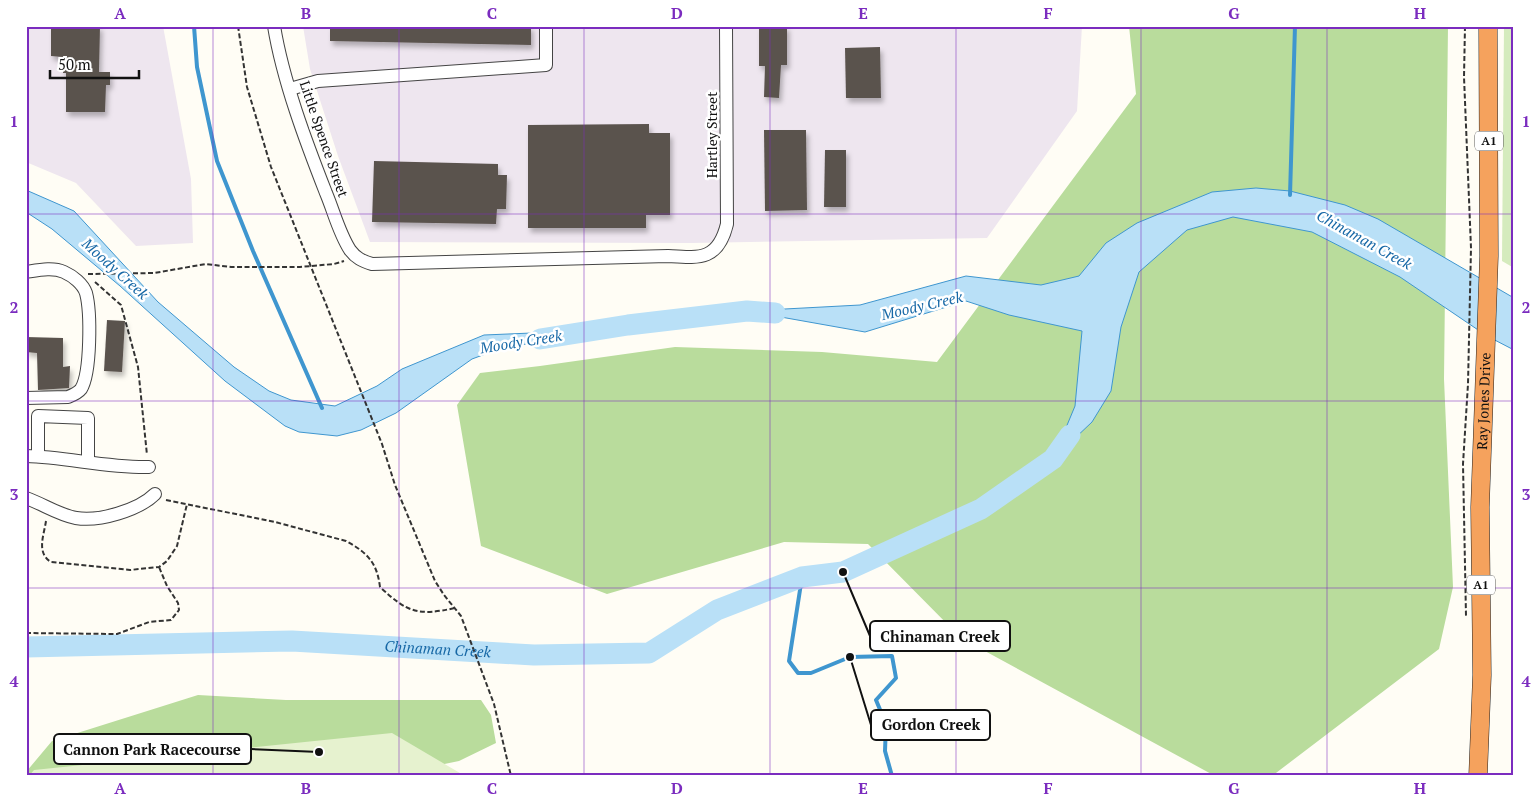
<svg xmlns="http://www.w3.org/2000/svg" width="1540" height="802" font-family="'PT Serif',serif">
<defs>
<filter id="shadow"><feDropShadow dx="2.5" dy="4.5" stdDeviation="2.5" flood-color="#0004"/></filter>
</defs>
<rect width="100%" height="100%" fill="#fffdf5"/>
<!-- industrial -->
<g fill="#eee6ef">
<path d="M26,26H163L191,179L193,243L136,246L76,183L26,162Z"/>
<path d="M303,26H1082L1077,111L987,238L691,243L370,242L338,156L310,69Z"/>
</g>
<!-- green -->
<path fill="#d5ebbd" d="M1504,26H1514V268L1502,261Z"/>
<!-- forest -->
<g fill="#b9dc9c">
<path d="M1129,26H1448L1444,379L1453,587L1439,649L1272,776H1215L961,638L868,544L784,542L607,594L481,546L457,405L480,373L540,366L675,347L822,352L937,362L1136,94Z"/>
<path d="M198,695L286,700H481L491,715L496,743L459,761L386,776H26V772L52,741Z"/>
</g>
<!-- pitch -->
<path fill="#e6f2cf" d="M392,733L465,776H29L34,770Z"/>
<!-- water -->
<g fill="#b9e0f7" stroke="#3f96cf">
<path d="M1256,188L1290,191L1345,205L1378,219L1514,298V350L1487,336L1400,277L1312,232L1233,217L1187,230L1139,272L1121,327L1111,391L1092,422L1053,459L1075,406L1082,331L1009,315L966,301L865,332L747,311L860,305L966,276L1041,285L1079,276L1106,243L1137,223L1212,192Z"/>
<path d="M26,190L74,211L158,302L234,367L269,391L291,400L335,406L377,386L402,369L484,335L556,332L569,334L491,352L472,359L396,413L361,430L337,436L299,432L285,426L225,381L120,286L52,229L26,212Z"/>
</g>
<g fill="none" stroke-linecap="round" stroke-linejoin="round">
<!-- stream -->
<g stroke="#3f96cf" stroke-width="4">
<path d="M194,26L197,67L217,161L253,251L322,408"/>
<path d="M1290,195L1295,26"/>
<path d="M802,577L789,661L798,673H811L850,657L892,656L896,678L876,700L886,724L885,751L892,776"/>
</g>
<!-- river -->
<g stroke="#b9e0f7" stroke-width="21">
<path d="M540,339L628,325L747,311L775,313"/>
<path id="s1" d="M26,647L292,641L534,655L649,653L717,610L802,577L843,572L981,509L1053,459L1070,435"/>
</g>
</g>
<!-- building -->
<g fill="#5a524d" filter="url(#shadow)">
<path d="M51,26H100L99,72H110V85H106L105,112H66V73H63V57L51,56Z"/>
<path d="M330,26H531V45L330,41Z"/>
<path d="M759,26H787V65H781L779,98L764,97L765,66H759Z"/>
<path d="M880,47L881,98H846L845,48Z"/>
<path d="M649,124V133H670V215H646V228H528V125Z"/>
<path d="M764,130H806L807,210L765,211Z"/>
<path d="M825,150H846V207H824Z"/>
<path d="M374,161L498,164V175H507L506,209H497L496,224L372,222Z"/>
<path d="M107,320L125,321L122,372L104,371Z"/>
<path d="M26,337L63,338V367L70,366L69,388L38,390L37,353L26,352Z"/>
</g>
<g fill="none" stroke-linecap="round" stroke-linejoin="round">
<!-- minor casing -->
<g stroke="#444" stroke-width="14">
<g id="minor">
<path d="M274,26C283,81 306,142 326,193C334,212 339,233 350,250C356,258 362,261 372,264L668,256C699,258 718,261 727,224L726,26"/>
<path d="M290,89L318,81L546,65V26"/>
<path d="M26,272C39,270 53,267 64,272C73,276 83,284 86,293C91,312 91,373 81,389C78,393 73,395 68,397L26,398"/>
<path d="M26,456C67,457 107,468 149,467"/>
<path d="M38,456V416L88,418V462"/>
<path d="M26,498C43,504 59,515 76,518C99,522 139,510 155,494"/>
</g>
</g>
<!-- highway casing -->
<g stroke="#222" stroke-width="19">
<g id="highway">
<path id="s2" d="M1478,776L1482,675L1480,507L1489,256L1488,26"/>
</g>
</g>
<!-- path -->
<g stroke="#333" stroke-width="2" stroke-dasharray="5 2.5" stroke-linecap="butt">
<path d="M238,26L247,87L271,167L382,444L395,485L435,581L444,595L461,616L494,704L511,776"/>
<path d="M1465,26L1464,77L1471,248L1468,384L1463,464L1466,616"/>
<path d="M88,274L154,273L206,264L231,267H300L334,264L344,261"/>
<path d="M95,282L121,305L138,367L147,455"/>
<path d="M166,500L275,522L346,541C368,553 377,563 380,587C408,613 418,616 455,608"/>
<path d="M46,521C44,535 36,553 51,562L130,570L159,567L167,561L177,546L187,504"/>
<path d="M26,633L117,634L149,622L171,620L179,610L178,603L167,586L159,567"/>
</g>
<!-- minor -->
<use href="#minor" stroke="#fff" stroke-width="12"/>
<!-- highway -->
<use href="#highway" stroke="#f5a25d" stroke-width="18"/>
</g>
<!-- grid -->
<path fill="none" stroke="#7b2cbf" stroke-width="1" stroke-opacity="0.55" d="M213,26V776M399,26V776M584,26V776M770,26V776M956,26V776M1141,26V776M1327,26V776M26,214H1514M26,401H1514M26,588H1514"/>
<g text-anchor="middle" stroke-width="5" stroke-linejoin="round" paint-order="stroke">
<!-- shield labels -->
<g fill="#fff" stroke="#585858" stroke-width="1">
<rect x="1475" y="131.5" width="28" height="19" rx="4"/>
<rect x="1467" y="575.5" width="28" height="19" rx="4"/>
</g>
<g font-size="12" font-weight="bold" fill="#111">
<text x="1489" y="145">A1</text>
<text x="1481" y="589">A1</text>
</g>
<!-- street labels -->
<g font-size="14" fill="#111" stroke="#fff">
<text transform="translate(712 135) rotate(-90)" y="5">Hartley Street</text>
<text transform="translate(324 139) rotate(71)" y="5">Little Spence Street</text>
<text dy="5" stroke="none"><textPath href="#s2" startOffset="375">Ray Jones Drive</textPath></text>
</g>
<!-- water labels -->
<g font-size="15" font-style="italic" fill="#1768a6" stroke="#fff">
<text transform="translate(1364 240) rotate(29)" y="5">Chinaman Creek</text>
<text transform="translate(115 269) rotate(42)" y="5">Moody Creek</text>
<text transform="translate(922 306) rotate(-13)" y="5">Moody Creek</text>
<text transform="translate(521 342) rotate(-9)" y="5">Moody Creek</text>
<text dy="5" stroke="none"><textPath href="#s1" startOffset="412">Chinaman Creek</textPath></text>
</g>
</g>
<!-- callouts -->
<path fill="none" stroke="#111" stroke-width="2" d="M843 572L870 636M850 657L871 725M319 752L251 749"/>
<g fill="#111" stroke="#fff" stroke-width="2">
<circle cx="843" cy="572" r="5"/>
<circle cx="850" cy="657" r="5"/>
<circle cx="319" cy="752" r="5"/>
</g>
<g fill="#fff" stroke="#111" stroke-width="2">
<rect x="870" y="621" width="140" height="30" rx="5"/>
<rect x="871" y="710" width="119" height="30" rx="5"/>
<rect x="54" y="734" width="197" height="30" rx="5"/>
</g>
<g font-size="15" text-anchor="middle" font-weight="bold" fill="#111">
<text x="940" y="642">Chinaman Creek</text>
<text x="931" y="730">Gordon Creek</text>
<text x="152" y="755">Cannon Park Racecourse</text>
</g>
<!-- border -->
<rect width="1540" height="802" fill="none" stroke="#ffffff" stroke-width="55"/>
<!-- scale -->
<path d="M50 70v8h89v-8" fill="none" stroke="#111111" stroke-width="2.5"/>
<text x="58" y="70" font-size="15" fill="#111111" stroke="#ffffff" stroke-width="4" paint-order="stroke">50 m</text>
<rect x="28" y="28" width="1484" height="746" fill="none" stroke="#7b2cbf" stroke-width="2"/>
<g font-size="16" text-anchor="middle" font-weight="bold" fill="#7b2cbf">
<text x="120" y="19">A</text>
<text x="306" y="19">B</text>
<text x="492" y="19">C</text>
<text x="677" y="19">D</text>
<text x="863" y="19">E</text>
<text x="1048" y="19">F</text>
<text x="1234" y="19">G</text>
<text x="1420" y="19">H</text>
<text x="14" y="127">1</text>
<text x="1526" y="127">1</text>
<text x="14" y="313">2</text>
<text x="1526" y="313">2</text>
<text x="14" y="500">3</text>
<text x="1526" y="500">3</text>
<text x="14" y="687">4</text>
<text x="1526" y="687">4</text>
<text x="120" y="794">A</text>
<text x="306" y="794">B</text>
<text x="492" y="794">C</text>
<text x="677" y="794">D</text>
<text x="863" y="794">E</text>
<text x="1048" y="794">F</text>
<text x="1234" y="794">G</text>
<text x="1420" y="794">H</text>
</g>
</svg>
